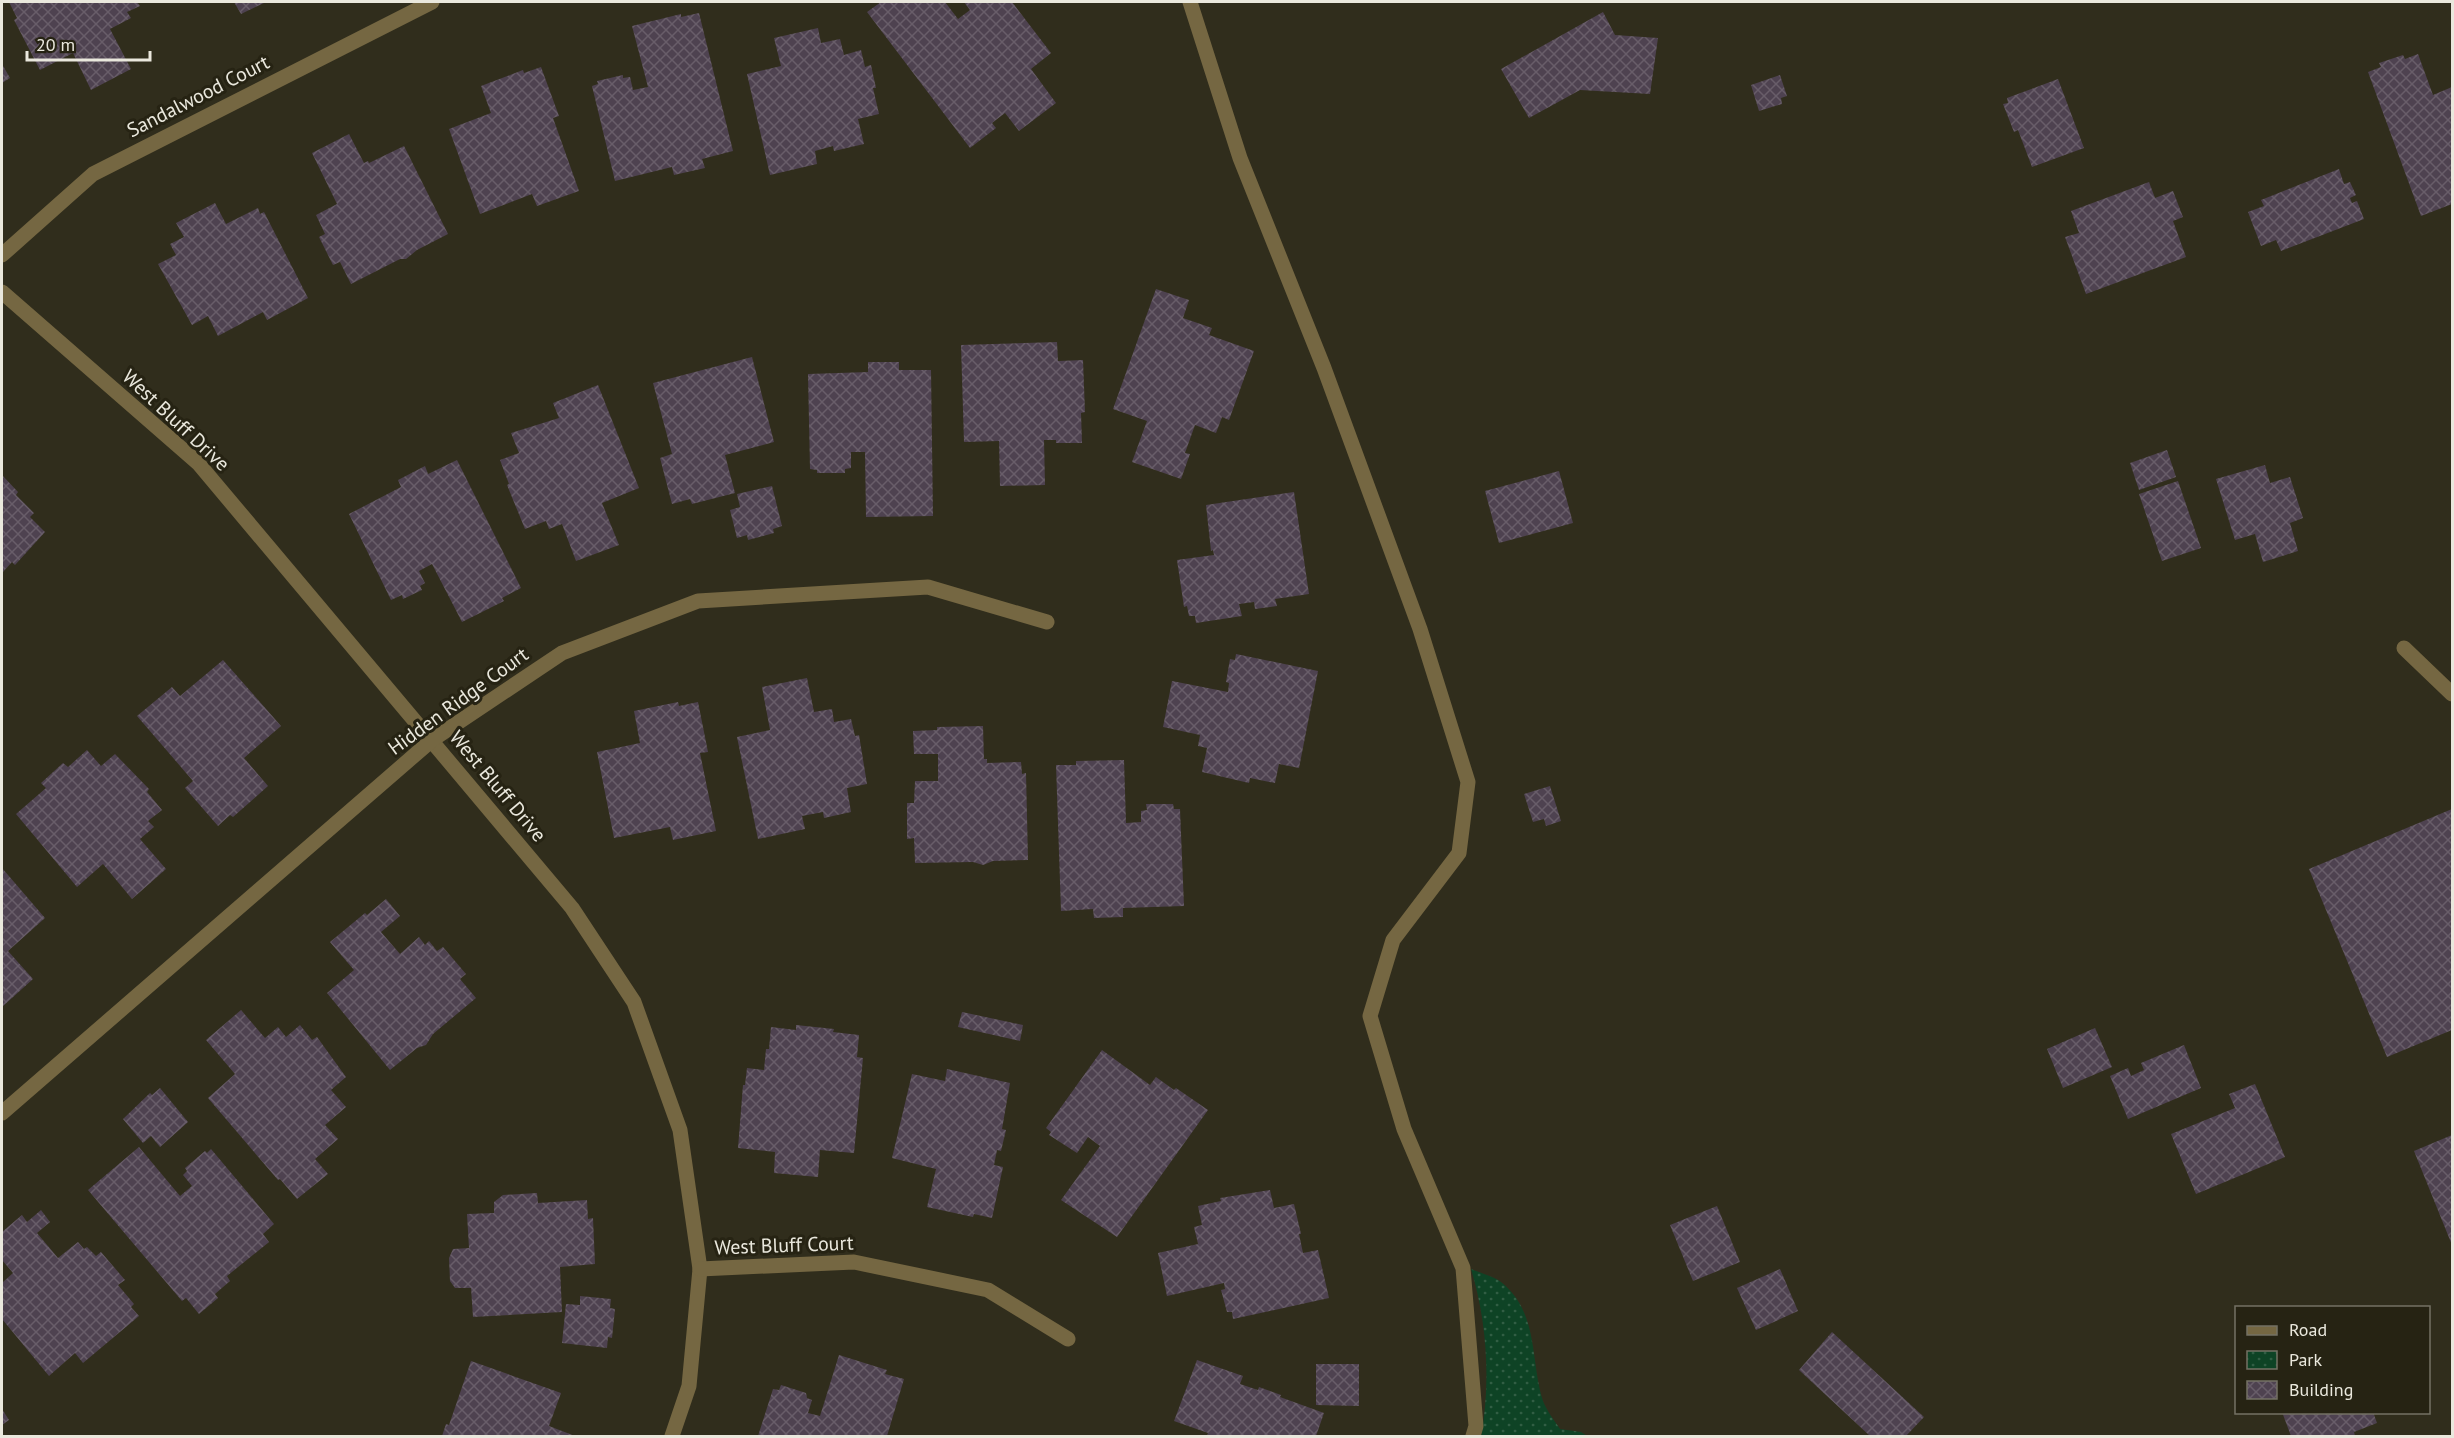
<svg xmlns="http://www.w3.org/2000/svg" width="2454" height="1438" font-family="'PT Sans',sans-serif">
<defs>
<pattern id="park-dots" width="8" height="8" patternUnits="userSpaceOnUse" patternTransform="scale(1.5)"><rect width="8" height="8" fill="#0e4325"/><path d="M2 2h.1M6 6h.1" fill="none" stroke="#315e44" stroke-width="1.8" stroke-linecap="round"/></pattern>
<pattern id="building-cross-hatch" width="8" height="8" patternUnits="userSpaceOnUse" patternTransform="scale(1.5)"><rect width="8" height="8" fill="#4e4250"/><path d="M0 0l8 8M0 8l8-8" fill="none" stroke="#685d69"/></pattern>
</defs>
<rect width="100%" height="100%" fill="#302d1c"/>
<!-- park -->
<path fill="url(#park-dots)" d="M1471,1269C1480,1273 1493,1276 1501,1282C1539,1312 1530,1360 1543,1401C1547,1411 1554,1420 1560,1429L1581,1432L1587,1436H1481C1491,1383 1487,1321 1471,1269Z"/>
<!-- building -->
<g fill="url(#building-cross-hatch)">
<path d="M9,2H137L140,6L127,12L131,18L110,29L131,69L91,90L73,53L40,70L14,20L17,18Z"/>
<path d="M234,2H266L241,14Z"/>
<path d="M881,2H945L958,19L970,10L964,2H1012L1051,53L1031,69L1056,103L1019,131L1005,113L992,123L996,128L970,148L867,12Z"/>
<path d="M1603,12L1615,35L1658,38L1650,94L1580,90L1529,118L1501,69Z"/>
<path d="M699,13L733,151L702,159L705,168L674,175L672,167L615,181L592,86L598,84L597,81L623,75V78L630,77L633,90L648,87L632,26L681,14V17Z"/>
<path d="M818,28L821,43L840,39L844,55L861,50L865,67L871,65L876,88H873L879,114L858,119L864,144L834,151L833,146L815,151L817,164L770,175L747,74L781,66L774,38Z"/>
<path d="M2418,54L2433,95L2452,87V204L2421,216L2368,72L2381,67L2379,63L2403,55L2405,59Z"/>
<path d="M2,64L10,78L2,83Z"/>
<path d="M541,67L559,116L553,118L579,191L537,206L532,194L480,214L449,129L491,113L481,86L523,70L524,73Z"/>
<path d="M1780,75L1787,96L1781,98L1782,104L1759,111L1751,85Z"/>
<path d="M2058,79L2084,148L2032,167L2018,130L2014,132L2003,104L2008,103L2007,98Z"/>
<path d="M349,134L364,163L368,161L369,163L404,146L448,234L417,250L406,259H400L351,284L340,262L333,265L319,237L325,234L316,215L337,204L312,153Z"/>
<path d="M2339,169L2344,184L2350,182L2356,195L2350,198L2352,203L2357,201L2364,219L2281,251L2276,240L2261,246L2248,212L2264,206L2261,200Z"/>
<path d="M2149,182L2155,198L2173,191L2183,217L2173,221L2186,257L2086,294L2065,237L2079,233L2071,211Z"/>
<path d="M215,203L226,224L258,208L260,214L264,212L308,298L267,320L263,312L218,336L208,316L192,325L158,264L176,255L170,244L184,237L176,223Z"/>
<path d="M1156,289L1189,300L1183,318L1212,328L1209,335L1254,351L1229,420L1222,417L1216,433L1195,425L1185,453L1190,454L1181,479L1132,462L1147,421L1113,409Z"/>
<path d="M1057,342L1058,361L1083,360L1085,412L1081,413L1082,443H1056V440H1044L1045,485L1000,486L999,441L964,442L961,345Z"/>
<path d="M752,357L774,442L725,455L735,493L692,504L690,499L672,504L660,458L672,454L653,383Z"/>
<path d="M868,362H899V370H931L933,516L866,517L865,452H851V468L845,469V473H817V470L810,469L808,374L868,372Z"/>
<path d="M598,385L639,488L602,503L619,545L576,561L562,524L549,529L546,521L525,529L507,485L509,484L500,460L519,453L511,433L559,418L553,403Z"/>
<path d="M2167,450L2176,477L2139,490L2130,463Z"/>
<path d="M457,460L521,588L502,598L504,601L462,622L432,564L419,571L425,583L420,586L422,590L403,599L402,595L391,600L349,514L401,487L398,480L425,466L428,474Z"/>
<path d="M2265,465L2270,483L2290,477L2303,518L2290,523L2298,551L2263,562L2255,534L2235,540L2216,479Z"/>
<path d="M1559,471L1573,523L1499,543L1485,491Z"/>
<path d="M2,475L18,492L16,495L34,513L30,517L45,532L15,565L12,562L2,573Z"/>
<path d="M2178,481L2201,548L2162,561L2139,494Z"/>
<path d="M772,486L782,526L773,529L774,533L748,540L747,535L737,538L730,510L740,507L737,494Z"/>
<path d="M1294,492L1309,594L1275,599L1277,606L1255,609L1254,602L1239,604L1242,616L1196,623L1195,616H1189L1187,606L1184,607L1177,560L1214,555L1213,550L1211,551L1206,505Z"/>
<path d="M1236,654L1318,671L1299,768L1279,764L1275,783L1250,778L1249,783L1202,772L1207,748L1198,746L1200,735L1163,727L1172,681L1228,692L1229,683L1226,682L1230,659L1235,660Z"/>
<path d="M223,660L281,726L244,758L268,786L233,817L230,815L218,826L185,788L193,781L137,716L172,687L180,696Z"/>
<path d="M807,678L814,712L832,709L834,722L851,719L855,736L859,735L867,784L847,788L851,812L824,818L823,812L802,816L805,829L758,839L737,737L770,730L762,687Z"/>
<path d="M678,702L679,706L698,702L708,752L700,753L716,831L673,840L670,827L614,838L597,752L640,743L634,711Z"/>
<path d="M983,726L984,759H987V763L1021,762L1022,774L1026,773L1028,860L993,861L983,865L973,862L915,863L914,838L907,839V803H914L915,781H938V754H914L913,731L937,730V727Z"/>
<path d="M87,750L101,766L115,754L149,789L147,792L162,810L148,821L154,827L140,839L166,869L132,899L103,864L77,887L16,814L46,788L41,783L63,763L68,767Z"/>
<path d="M1124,760L1126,823L1141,822V811L1147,810L1146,804H1173L1174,809H1180L1184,906L1123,908V917L1094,918L1093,909L1061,911L1056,765H1076V761Z"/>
<path d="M1550,786L1561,821L1546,826L1544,819L1533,822L1524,794Z"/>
<path d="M2452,809V1030L2387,1057L2309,869Z"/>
<path d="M2,868L45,918L8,951L33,979L2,1007Z"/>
<path d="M386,899L400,916L381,932L400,954L419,937L425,945L429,941L437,951L443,947L466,974L460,979L476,998L433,1034L426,1045L417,1048L390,1070L327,993L354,970L330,942L365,913L367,915Z"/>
<path d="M241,1010L265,1038L278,1027L286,1037L300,1025L312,1040L317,1037L346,1077L331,1090L346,1107L325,1125L338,1139L315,1159L328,1174L297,1199L280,1179L278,1180L208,1098L235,1074L206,1040Z"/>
<path d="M962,1012L1023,1025L1020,1041L958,1027Z"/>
<path d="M796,1025L834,1029L833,1032L859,1035L857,1057L863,1058L854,1153L820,1150L818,1177L774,1173L775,1152L738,1148L743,1085H745L747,1068L764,1070L766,1049H769L771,1027L796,1030Z"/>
<path d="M2095,1028L2112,1067L2063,1088L2047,1049Z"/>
<path d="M2184,1045L2201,1088L2128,1119L2110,1076L2128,1068L2131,1076L2144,1070L2141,1063Z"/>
<path d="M1102,1050L1150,1085L1156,1077L1174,1090L1176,1088L1208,1110L1117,1237L1061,1200L1100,1146L1088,1137L1077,1153L1049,1135L1051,1132L1046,1128Z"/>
<path d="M947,1069L1010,1083L1002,1129L1006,1130L1001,1151L997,1150L994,1165L1003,1167L992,1218L974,1214L973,1217L927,1207L936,1169L892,1158L912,1074L945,1081Z"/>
<path d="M2255,1084L2285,1157L2196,1194L2171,1134L2235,1108L2229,1094Z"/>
<path d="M160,1088L188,1122L160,1147L151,1136L143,1143L123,1119L150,1093L152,1095Z"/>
<path d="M2452,1135V1245L2414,1151Z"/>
<path d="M139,1147L180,1196L192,1186L183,1175L187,1171L185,1168L205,1151L207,1153L211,1149L274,1224L263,1234L269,1242L227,1276L230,1281L215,1294L218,1298L199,1314L186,1298L182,1301L88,1190Z"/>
<path d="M1270,1190L1274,1208L1294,1204L1301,1234H1299L1303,1253L1318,1250L1329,1298L1233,1319L1232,1312H1227L1221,1290L1225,1289L1224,1283L1167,1296L1158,1253L1198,1244L1194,1227L1202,1225L1198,1206L1221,1201L1220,1198Z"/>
<path d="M537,1193L538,1203L587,1200L588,1219L593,1218L595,1264L560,1267L562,1312L473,1317L471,1288H455L450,1281L449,1258L453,1249L469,1248L467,1214L494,1213V1202L503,1195Z"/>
<path d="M1717,1206L1740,1262L1693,1281L1670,1225Z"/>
<path d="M41,1210L50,1222L37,1233L58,1258L78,1242L84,1249L87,1247L96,1256L101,1252L125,1280L118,1285L134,1304L131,1307L139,1316L83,1363L75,1353L49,1376L2,1319V1283L13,1273L2,1260V1232L22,1215L27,1222Z"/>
<path d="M1780,1269L1798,1311L1756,1330L1737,1288Z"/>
<path d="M580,1296L611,1299L610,1308L615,1309L612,1338L608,1337L607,1348L562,1343L566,1304L580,1305Z"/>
<path d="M1832,1332L1924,1417L1906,1436H1870L1799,1370Z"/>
<path d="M839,1355L887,1370L885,1374L904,1379L887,1436H758L773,1389L779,1390L781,1385L806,1393L807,1398L812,1400L808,1413L820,1416Z"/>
<path d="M1197,1360L1243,1376L1240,1384L1258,1390L1259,1387L1281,1395L1280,1397L1324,1413L1316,1436H1207L1208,1433L1174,1421Z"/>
<path d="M471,1361L561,1393L549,1426L575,1436H442L446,1424L449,1425Z"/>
<path d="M1316,1364H1359V1406L1316,1405Z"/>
<path d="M2,1409L9,1420L2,1425Z"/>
<path d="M2282,1412H2373L2377,1423L2354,1432L2355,1436H2291Z"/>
</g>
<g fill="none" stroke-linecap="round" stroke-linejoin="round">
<!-- minor -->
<g stroke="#756742" stroke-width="15">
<path d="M1190,2L1240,158L1324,368L1420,629L1468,782L1459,853L1393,940L1370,1016L1404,1129L1463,1268L1476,1426L1473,1436"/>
<path d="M2,255L93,174L432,2"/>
<path d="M2,292L198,463L572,908L634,1002L680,1130L700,1269L689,1386L672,1436"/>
<path d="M2404,648L2452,694"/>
<path d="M2,1113L432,740L562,653L698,601L928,587L1047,622"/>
<path d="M700,1269L854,1262L988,1290L1068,1339"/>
</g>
</g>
<g text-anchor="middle" stroke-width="6" stroke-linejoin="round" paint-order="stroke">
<!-- street labels -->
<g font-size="20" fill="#eae8dd" stroke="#262313">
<text transform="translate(198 96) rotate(-27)" y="7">Sandalwood Court</text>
<text transform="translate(176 420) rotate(43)" y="7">West Bluff Drive</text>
<text transform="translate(458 701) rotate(-36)" y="7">Hidden Ridge Court</text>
<text transform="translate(498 786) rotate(50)" y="7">West Bluff Drive</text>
<text transform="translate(784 1245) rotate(-2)" y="7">West Bluff Court</text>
</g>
</g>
<!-- border -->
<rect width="2454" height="1438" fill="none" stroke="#eae8dd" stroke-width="6"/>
<!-- legend -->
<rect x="2235" y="1306" width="195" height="108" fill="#262313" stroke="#747264" stroke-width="1.5"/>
<rect x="2247" y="1326" width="30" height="9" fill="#756742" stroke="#747264" stroke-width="1.5"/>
<text x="2289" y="1336" font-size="18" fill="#eae8dd">Road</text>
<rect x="2247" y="1351" width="30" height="18" fill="url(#park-dots)" stroke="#747264" stroke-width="1.5"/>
<text x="2289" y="1366" font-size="18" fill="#eae8dd">Park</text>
<rect x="2247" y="1381" width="30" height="18" fill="url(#building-cross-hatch)" stroke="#747264" stroke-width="1.5"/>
<text x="2289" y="1396" font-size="18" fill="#eae8dd">Building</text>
<!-- scale -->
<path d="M27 51v9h123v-9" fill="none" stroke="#eae8dd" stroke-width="3"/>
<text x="36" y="51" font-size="18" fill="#eae8dd" stroke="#262313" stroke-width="4.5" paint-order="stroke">20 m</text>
</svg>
